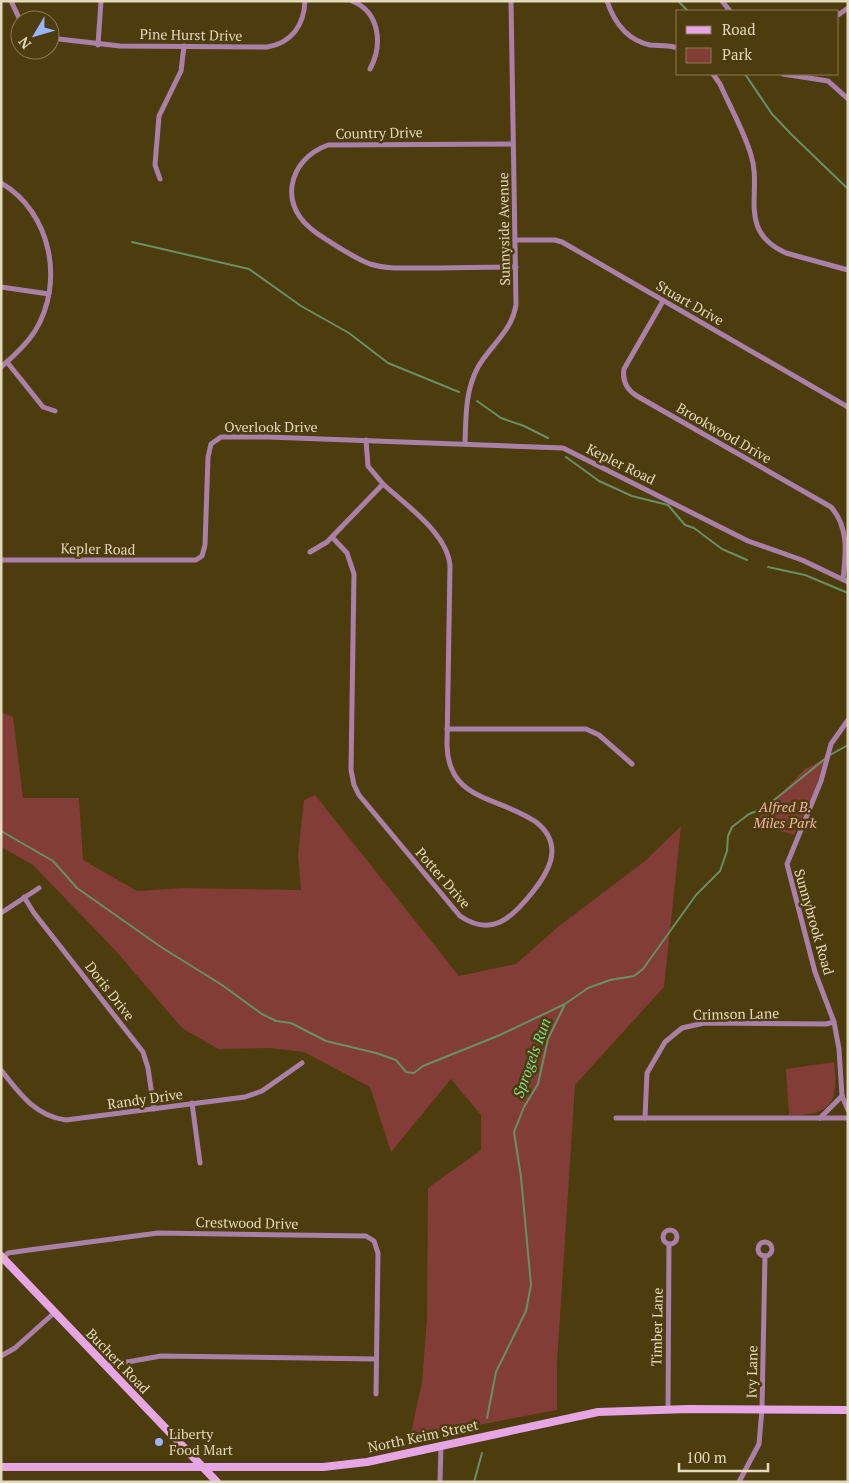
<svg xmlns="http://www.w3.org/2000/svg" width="849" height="1483" font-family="'PT Serif',serif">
<rect width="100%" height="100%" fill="#4d3c0d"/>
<!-- green -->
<g fill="#813d36">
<path d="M1,712L13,717L23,798H79L83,860L137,891L184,888L301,890L298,855L304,800L315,795L459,976L516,964L559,926L645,861L681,826L664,987L575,1085L557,1363V1410L410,1438L422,1382L427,1318L428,1188L481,1150V1115L451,1079L391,1152L370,1087L304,1052L269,1048L218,1049L182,1028L115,950L33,865L1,847Z"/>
<path d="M824,759L816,788L794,835L753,823L805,769Z"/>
<path d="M834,1062C839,1102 832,1116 789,1115L786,1069Z"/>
</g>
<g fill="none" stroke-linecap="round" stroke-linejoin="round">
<!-- stream -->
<g stroke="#689064" stroke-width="2">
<path d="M678,1L688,11"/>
<path d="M745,74L772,114L791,134L848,189"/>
<path d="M132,242L249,269L301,306L349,333L388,363L459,392"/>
<path d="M477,401L501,418L524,426L548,438"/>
<path d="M566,457L599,481L632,496L668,505L685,525L694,528L722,549L747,560"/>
<path d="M768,567L805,575L848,593"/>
<path d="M830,755L848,745"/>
<path d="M1,831L53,861L77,888L161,947L222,985L262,1014L276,1021L291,1023L326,1041L376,1053L396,1060L406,1072L414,1073L423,1066L500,1035L565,1004"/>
<path d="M487,1418L496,1372L526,1311L531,1285L521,1177L514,1132L524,1107L538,1084L548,1039L565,1004L588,988L610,980L634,976L643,969L696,895L720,871L727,851L728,836L732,827L749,814L763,809L826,758"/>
<path d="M474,1482L482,1453"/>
</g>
<!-- street -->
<g stroke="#a981a8" stroke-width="5">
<path d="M11,1L20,20"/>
<path d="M352,1C380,12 383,45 370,69"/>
<path d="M607,1C614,22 627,40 650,45C659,46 668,45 678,48"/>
<path d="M722,1L730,11"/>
<path d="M838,15L848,8"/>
<path d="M50,38L120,46L267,47C292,43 304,25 305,1"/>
<path d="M98,45L101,1"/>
<path d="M713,74L720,84C730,107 744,131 751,155C763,191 736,231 786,253L848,270"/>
<path d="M783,74L828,81L848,99"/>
<path d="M513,144L328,145C309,152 295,166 292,186C289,210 304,226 324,238C338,247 354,258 370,264C386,269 403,268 420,268C452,268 484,267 516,267"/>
<path d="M160,179L155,165L159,116L181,71L184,46"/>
<path d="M1,183C51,212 65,282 35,331C26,345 14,356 1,367"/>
<path d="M515,240H555L562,242L848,407"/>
<path d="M1,287L49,294"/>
<path d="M663,301L624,369C622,382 627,390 637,396L831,507C849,527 846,554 843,579"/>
<path d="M7,362L43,407L55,411"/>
<path d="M465,443C466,417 465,391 478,367C490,346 512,331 516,305L511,1"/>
<path d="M332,537L347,553L354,574L351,770L354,785L359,795L460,916C491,937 511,919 531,894C549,872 565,845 536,822C498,796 448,801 447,745L450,566C448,534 406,505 383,484"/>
<path d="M310,552L327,542L383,484L368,466L366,440"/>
<path d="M1,560H196L202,556L205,545L208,457L211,444L221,437H268L563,448L748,541L802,560L848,582"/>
<path d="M848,720L831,744L821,781L787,864L815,972L834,1022L839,1049L842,1096L848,1110"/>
<path d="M447,729H586L599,735L632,764"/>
<path d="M24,897L34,913L143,1052L148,1068L154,1109"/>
<path d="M1,913L39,888"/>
<path d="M1,1070C19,1093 35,1116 66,1120L245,1097L262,1091L302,1063"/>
<path d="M192,1103L200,1163"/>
<path d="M616,1118H848"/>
<path d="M645,1118L647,1073L665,1042L682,1028L704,1023L826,1024L834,1022"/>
<path d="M820,1118L842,1096"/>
<circle cx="670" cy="1237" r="7"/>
<circle cx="765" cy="1249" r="7"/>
<path d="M3,1258L8,1253L29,1250L158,1233L366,1236L374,1241L378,1253L376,1394"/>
<path d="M1,1356L15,1348L54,1313"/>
<path d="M105,1366L161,1356L376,1359"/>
<path d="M668,1409L669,1244"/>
<path d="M440,1482L441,1445"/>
<path d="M739,1482L759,1444L762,1409L765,1256"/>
</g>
<!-- secondary -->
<g stroke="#e6a5e3" stroke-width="8">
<path d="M1,1256L217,1482"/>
<path d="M1,1467H323L367,1462L598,1412L689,1409L848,1410"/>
</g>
</g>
<!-- markers -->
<circle fill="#99b5fd" stroke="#4d3c0d" stroke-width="2" cx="159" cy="1442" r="5"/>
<g text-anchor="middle" stroke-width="5" stroke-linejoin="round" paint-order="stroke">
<!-- street labels -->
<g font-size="14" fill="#e5d9bb" stroke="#4d3c0d">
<text transform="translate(191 35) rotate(1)" y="5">Pine Hurst Drive</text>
<text transform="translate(379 133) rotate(-1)" y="5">Country Drive</text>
<text transform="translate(504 229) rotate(-91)" y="5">Sunnyside Avenue</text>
<text transform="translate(690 303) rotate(30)" y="5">Stuart Drive</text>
<text x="271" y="432">Overlook Drive</text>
<text transform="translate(724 433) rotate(30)" y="5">Brookwood Drive</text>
<text transform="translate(621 464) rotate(26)" y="5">Kepler Road</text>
<text transform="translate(98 549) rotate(1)" y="5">Kepler Road</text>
<text transform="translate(443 878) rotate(49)" y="5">Potter Drive</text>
<text transform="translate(814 922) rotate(74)" y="5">Sunnybrook Road</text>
<text transform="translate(110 991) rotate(52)" y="5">Doris Drive</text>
<text transform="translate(736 1014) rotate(-1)" y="5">Crimson Lane</text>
<text transform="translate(145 1099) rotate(-8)" y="5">Randy Drive</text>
<text transform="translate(247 1223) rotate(1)" y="5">Crestwood Drive</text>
<text transform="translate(657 1327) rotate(-89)" y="5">Timber Lane</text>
<text transform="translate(118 1361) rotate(46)" y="5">Buchert Road</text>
<text transform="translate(752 1372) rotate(-89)" y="5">Ivy Lane</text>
<text transform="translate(423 1436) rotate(-12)" y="5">North Keim Street</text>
</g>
<!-- park labels -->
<g font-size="14" font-style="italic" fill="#f5b3a9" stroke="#4d3c0d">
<text x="785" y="812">Alfred B.<tspan x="785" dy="16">Miles Park</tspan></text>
</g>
<!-- poi labels -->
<g font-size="14" fill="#e5d9bb" stroke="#4d3c0d" text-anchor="start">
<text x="169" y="1439">Liberty<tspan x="169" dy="16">Food Mart</tspan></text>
</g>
<!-- water labels -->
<g font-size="15" font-style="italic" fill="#82d88f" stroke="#4d3c0d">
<text transform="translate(532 1058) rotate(-70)" y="5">Sprogels Run</text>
</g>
</g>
<!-- border -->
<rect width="849" height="1483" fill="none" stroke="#e5d9bb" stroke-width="5"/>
<!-- legend -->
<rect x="676" y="10" width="162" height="65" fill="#4d3c0d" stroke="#8a7b53"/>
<rect x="686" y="26" width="25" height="8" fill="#e6a5e3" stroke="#8a7b53"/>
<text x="722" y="35" font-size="15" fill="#e5d9bb">Road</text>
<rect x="686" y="48" width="25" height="15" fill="#813d36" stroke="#8a7b53"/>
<text x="722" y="60" font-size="15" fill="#e5d9bb">Park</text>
<!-- north arrow -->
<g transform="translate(35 35) rotate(232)"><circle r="24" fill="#4d3c0d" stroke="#8a7b53"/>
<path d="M0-4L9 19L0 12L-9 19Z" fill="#99b5fd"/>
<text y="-8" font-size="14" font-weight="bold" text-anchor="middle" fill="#e5d9bb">N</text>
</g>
<!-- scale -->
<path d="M679 1463v8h89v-8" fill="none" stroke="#e5d9bb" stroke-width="2.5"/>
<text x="686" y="1463" font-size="15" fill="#e5d9bb" stroke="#4d3c0d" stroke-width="4" paint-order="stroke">100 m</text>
</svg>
